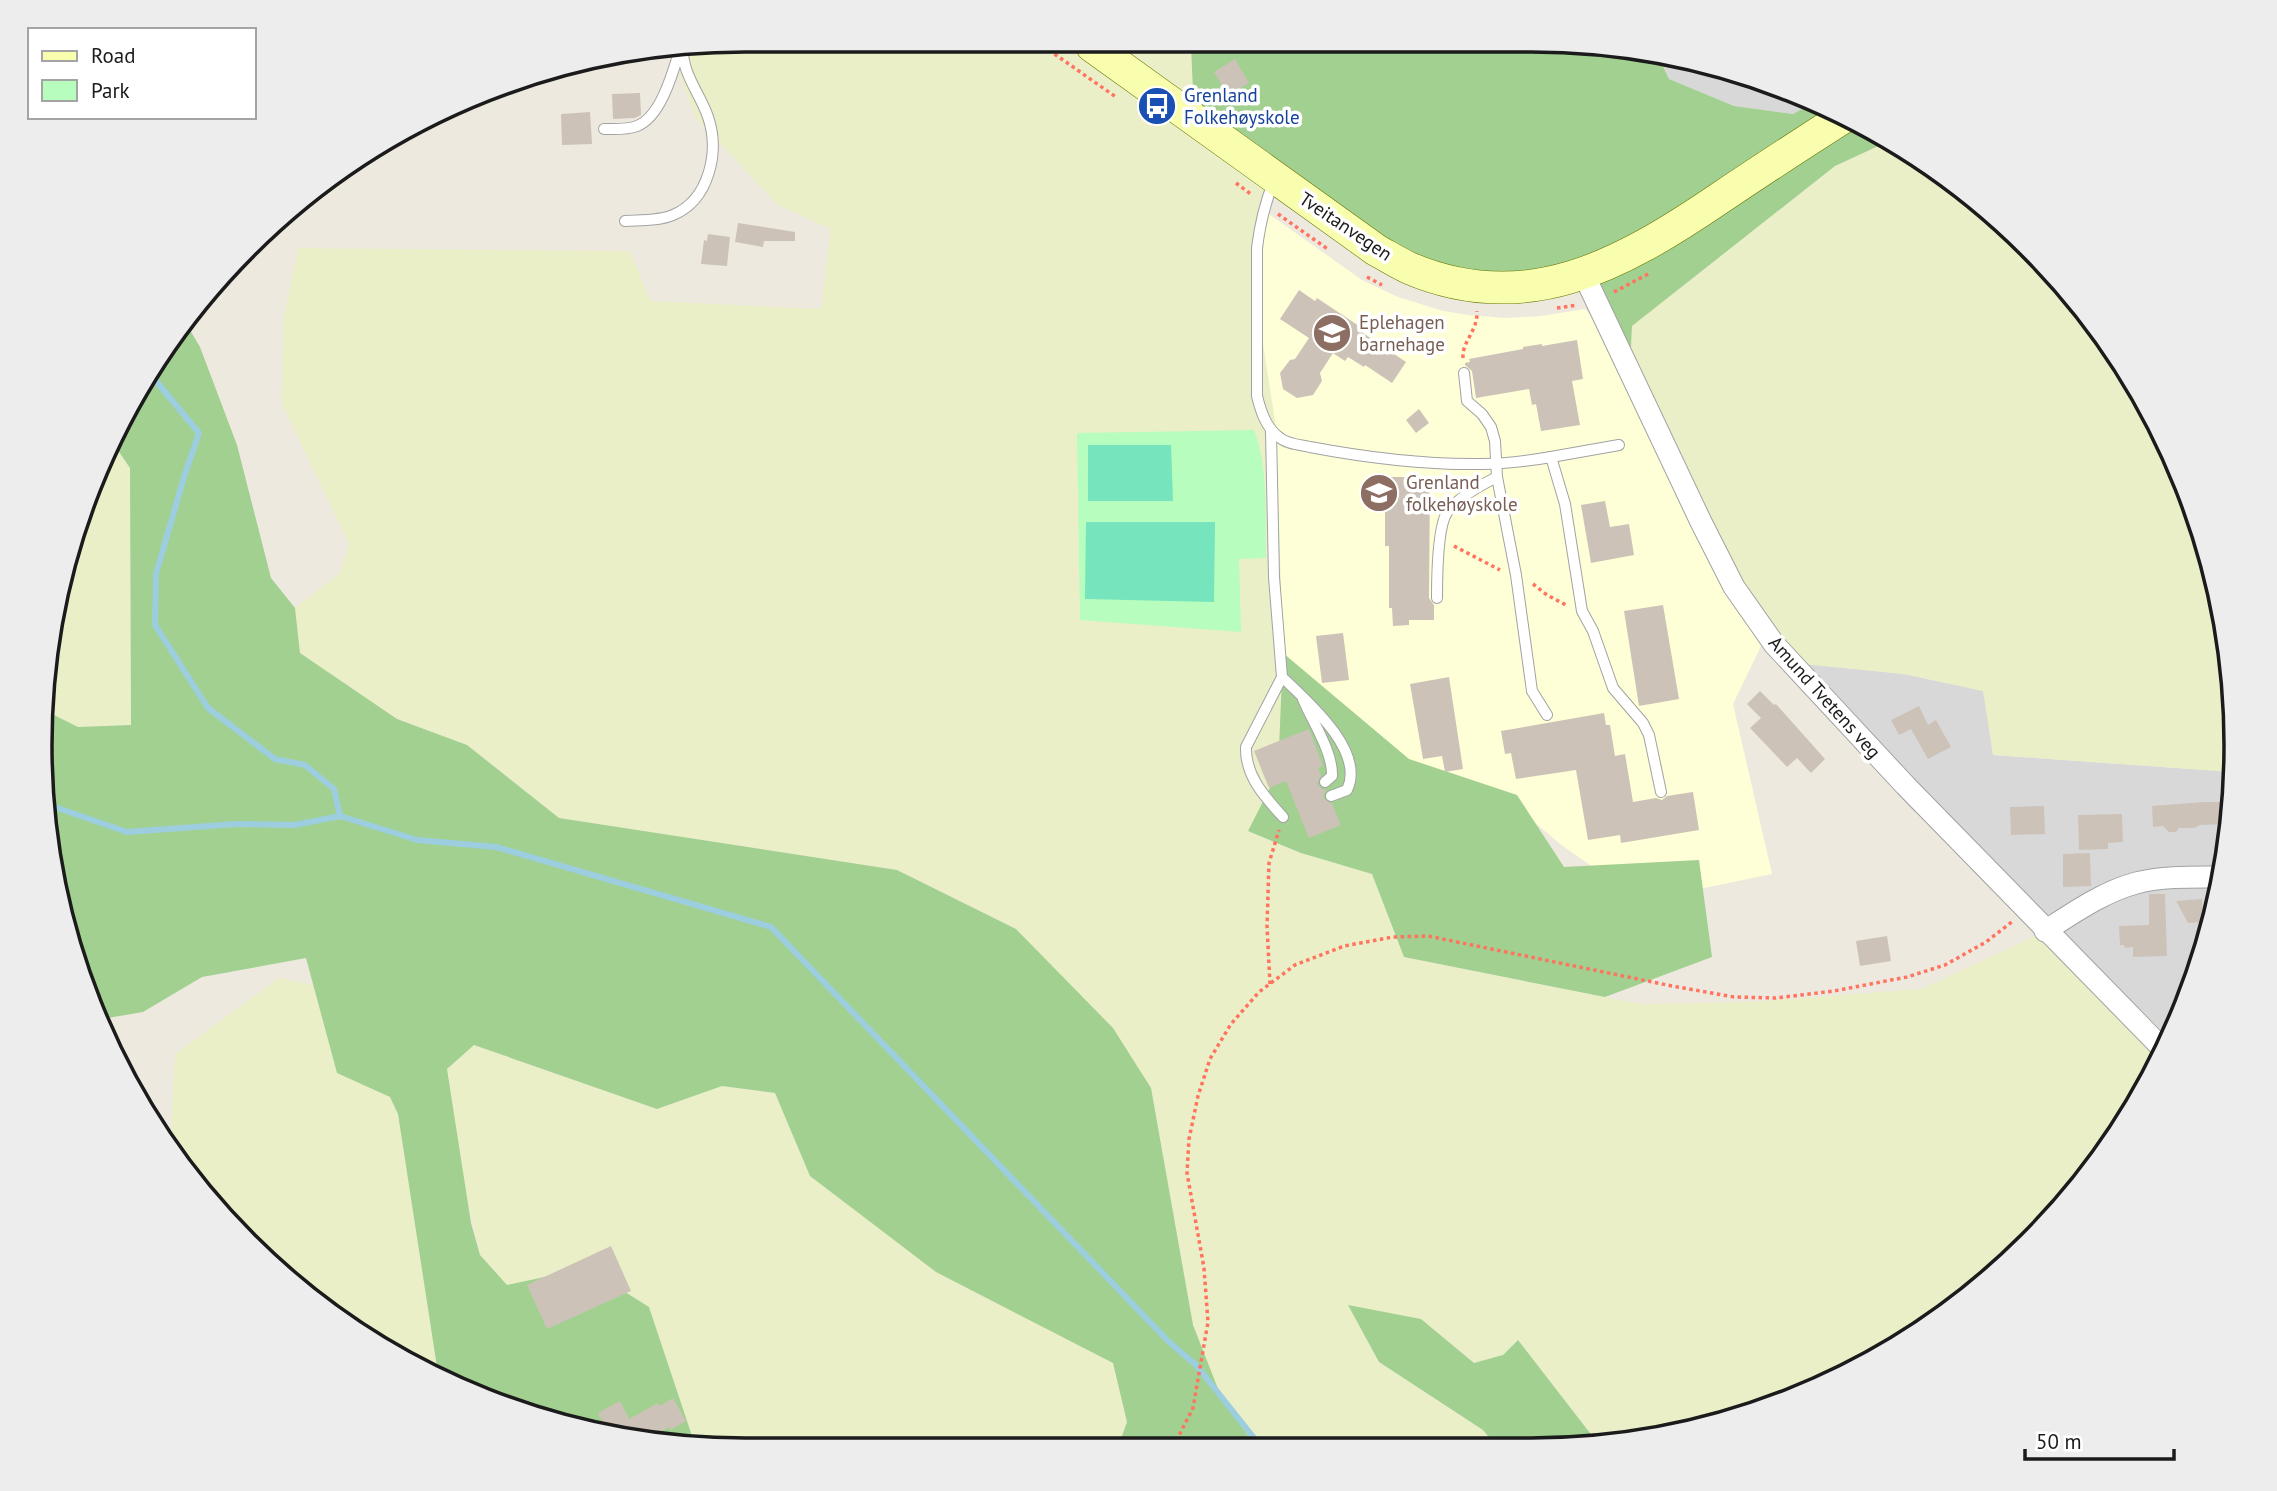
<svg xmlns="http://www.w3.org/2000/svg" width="2277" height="1491" font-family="'PT Sans',sans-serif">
<rect width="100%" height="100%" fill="#eee9df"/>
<!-- residential -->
<g fill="#d9d8d8">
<path d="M1657,54L1758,78L1816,101L1793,114L1734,106L1669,79Z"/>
<path d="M1787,662L1904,674L1984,691L1993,755L2233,772L2231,838L2199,973L2169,1038L1992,860L1913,811L1846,735Z"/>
</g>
<!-- education -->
<path fill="#feffd7" d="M1252,202L1362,280L1398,297L1443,311L1468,315L1506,318L1541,316L1585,309L1596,321L1707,552L1721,585L1761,646L1733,704L1772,874L1641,901L1560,844L1505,797L1315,876L1253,430Z"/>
<!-- farmland -->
<g fill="#ebefc8">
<path d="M668,46H1191L1194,114L1275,176L1254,287L1276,427L1283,653L1278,772L1249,831L1301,853L1372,874L1404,957L1640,1004L1750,1002L1921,989L2057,926L2169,1038L2142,1098L2061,1211L1961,1305L1843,1378L1714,1427L1600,1446L1518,1340L1503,1355L1474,1363L1421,1319L1349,1306L1379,1362L1483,1430L1499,1449L1257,1448L1222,1399L1193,1325L1151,1088L1016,929L897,870L559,818L467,745L397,719L300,653L295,608L339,574L349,544L282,404L283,321L298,248L630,251L650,301L821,309L831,229L778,205L696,118Z"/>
<path d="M1887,142L1997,216L2091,316L2164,434L2213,563L2235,700L2233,772L1993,755L1983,691L1904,674L1783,662L1629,388L1632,326L1835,166Z"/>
<path d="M113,443L130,468L131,725L78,727L42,709V699L54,608L94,476Z"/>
<path d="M279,978L313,985L337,1073L390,1097L398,1114L439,1380L280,1275L186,1175L170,1151L175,1054Z"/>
<path d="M474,1045L656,1109L722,1086L775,1093L810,1176L936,1272L1113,1363L1127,1422L1118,1447L695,1445L648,1307L587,1268L507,1285L480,1255L463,1179L447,1069Z"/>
</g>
<!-- forest -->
<g fill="#a2d091">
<path d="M1191,46H1624L1657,54L1669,79L1734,106L1793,114L1816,101L1843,113L1887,142L1835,166L1632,326L1630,367L1589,270L1505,284L1394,257L1194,114Z"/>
<path d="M184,320L200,347L237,445L271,578L295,608L300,653L397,719L467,745L559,818L897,870L1016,929L1113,1028L1151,1088L1193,1325L1222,1399L1257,1448L1118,1447L1127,1422L1113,1363L936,1272L810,1176L775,1093L722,1086L657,1109L474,1045L447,1069L471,1223L480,1255L507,1285L587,1268L649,1307L695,1445H653L519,1413L439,1380L398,1114L390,1097L337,1073L306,958L202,977L143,1012L96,1020L54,883L42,709L78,727L131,725L130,468L113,443Z"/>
<path d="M1283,653L1409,759L1517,795L1564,867L1699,860L1712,957L1605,997L1404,957L1372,874L1301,853L1248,831L1278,772Z"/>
<path d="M1348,1305L1421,1319L1474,1363L1503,1355L1518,1340L1600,1446L1577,1449H1499L1483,1430L1379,1362Z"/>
</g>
<!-- park -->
<path fill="#b7fdbe" d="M1254,430C1269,469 1265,516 1266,558L1239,559L1241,632L1080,620L1077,433Z"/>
<!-- pitch -->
<g fill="#76e4bc">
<path d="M1088,445H1171L1173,501H1088Z"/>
<path d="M1086,522H1215L1214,602L1085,599Z"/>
</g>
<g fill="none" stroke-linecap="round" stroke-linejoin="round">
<!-- stream -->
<g stroke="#9ccedf" stroke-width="6">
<path d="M152,376L199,433L184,477L156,574L155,625L208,708L275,759L305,765L334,789L340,816"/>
<path d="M49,805L127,832L236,824L295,825L340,816L417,840L496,847L771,927L1169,1342L1196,1365L1262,1448"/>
</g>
</g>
<!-- building -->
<g fill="#cdc2b8">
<path d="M1235,59L1249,83L1228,95L1214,72Z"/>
<path d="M640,93L641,115L635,118L613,119L612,94Z"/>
<path d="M590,112L592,144L562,145L561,114Z"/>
<path d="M738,223L795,232V241H764L763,247L735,242Z"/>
<path d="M708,234L730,237L727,266L701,264L704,240L707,241Z"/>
<path d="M1299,290L1315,301L1317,298L1365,330L1363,333L1406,362L1392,383L1365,365L1364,367L1348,357L1345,361L1333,353L1320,373L1322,381L1313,395L1297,398L1283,389L1280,373L1290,360L1295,359L1309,338L1280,319Z"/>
<path d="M1577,340L1583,379L1572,381L1580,425L1541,431L1536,404L1532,405L1529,389L1476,398L1472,371L1465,365V363L1470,362L1469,359L1523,349V347L1542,344V346Z"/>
<path d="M1419,409L1429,423L1416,433L1406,420Z"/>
<path d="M1388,477H1405V482H1430L1429,598L1434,605V620H1409V625L1393,626L1392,608H1389V546H1385V494H1389Z"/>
<path d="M1605,501L1610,527L1629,524L1634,555L1591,563L1581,505Z"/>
<path d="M1663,605L1679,699L1639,706L1624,611Z"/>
<path d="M1343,633L1349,680L1322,683L1316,636Z"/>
<path d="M1449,677L1463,769L1445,772L1442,756L1423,759L1410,684Z"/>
<path d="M1760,691L1774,705L1776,704L1825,759L1811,773L1797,758L1787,767L1750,728L1761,718L1747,704Z"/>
<path d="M1919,706L1928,725L1936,720L1951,747L1928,759L1911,729L1899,735L1891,720Z"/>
<path d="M1604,713L1606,725H1610L1615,756L1625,754L1633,802L1656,798L1662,800L1667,796L1693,792L1699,830L1621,843L1620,835L1588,840L1576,770L1516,779L1511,753L1505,754L1501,731Z"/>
<path d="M1309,729L1323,766L1318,768L1321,775L1317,784L1322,789L1327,790L1323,794L1324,799L1332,804L1341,825L1309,838L1286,781L1269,788L1254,751Z"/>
<path d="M2204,802H2229L2230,824L2200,825L2194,828H2179L2176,832H2169L2163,826L2153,827L2152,806Z"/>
<path d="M2044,806L2045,834L2011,835L2010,807Z"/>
<path d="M2122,814L2123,842L2108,843V849L2079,850L2078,815Z"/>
<path d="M2090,853L2091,886L2063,887V854Z"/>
<path d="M2149,894H2165L2167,956L2133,957V947L2125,948L2124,945H2120L2119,926L2149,925Z"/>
<path d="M2202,899L2203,922L2188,923L2176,901Z"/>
<path d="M1887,936L1891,961L1860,966L1856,941Z"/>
<path d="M611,1246L631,1291L547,1329L527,1285Z"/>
<path d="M673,1398L686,1421L670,1430L669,1427L641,1442L610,1435L598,1413L620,1401L629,1419L658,1403L660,1406Z"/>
</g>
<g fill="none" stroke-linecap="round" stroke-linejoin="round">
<!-- service casing -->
<g stroke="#a2a2a2" stroke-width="12">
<g id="service">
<path d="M604,129C615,129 627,130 637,126C661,117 673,72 680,49"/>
<path d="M1274,180C1265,203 1260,223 1257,248V396C1261,412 1266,428 1280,438C1287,444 1301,445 1310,447C1363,457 1428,465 1482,464C1505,464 1528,461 1551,457L1565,504L1582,611L1593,631L1613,688L1643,723L1649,735L1661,792"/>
<path d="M625,221C641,220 659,221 673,215C709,200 720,152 708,117C700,93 681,73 683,46"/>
<path d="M1464,373L1467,401L1482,414L1491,427L1495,441L1497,477L1516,575L1532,691L1547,715"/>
<path d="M1271,431L1274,577L1282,677L1246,747C1245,776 1265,797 1283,817"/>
<path d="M1551,457L1619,445"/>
<path d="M1437,598C1437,579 1437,525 1448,511C1459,497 1481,485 1497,477"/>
<path d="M1282,677C1307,701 1366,751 1347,790L1331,796"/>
<path d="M1303,699C1312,721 1333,752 1332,776L1325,782"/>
</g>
</g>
<!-- minor casing -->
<g stroke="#a2a2a2" stroke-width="23">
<g id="minor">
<path d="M1584,275L1701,522L1734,587L1774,644L1905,785L2164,1050"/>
<path d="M2045,931C2073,913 2103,892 2136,883C2163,876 2194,877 2222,877"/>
</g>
</g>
<!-- secondary casing -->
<g stroke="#657400" stroke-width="33">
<path id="secondary" d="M1092,46L1376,250C1387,256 1398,263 1409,268C1526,318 1621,265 1717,200C1760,171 1803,143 1847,115"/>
</g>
<!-- path -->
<g stroke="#ff735f" stroke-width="3.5" stroke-dasharray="3.5 3.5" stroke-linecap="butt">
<path d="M1043,46L1116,97"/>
<path d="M1236,183L1252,195"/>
<path d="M1278,214L1329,250"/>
<path d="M1367,277L1382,285"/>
<path d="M1614,292L1650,273"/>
<path d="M1557,308L1577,305"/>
<path d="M1463,358C1462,341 1478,331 1477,311"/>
<path d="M1454,546L1500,570"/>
<path d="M1533,584L1547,595L1568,606"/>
<path d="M1270,984L1267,926L1269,863L1279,830"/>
<path d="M1173,1447L1193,1408L1208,1322L1204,1268L1187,1173L1189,1139L1198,1096L1210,1059L1231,1024L1259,992L1295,965L1344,946L1393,937L1428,936L1672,986L1734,997L1776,998L1834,991L1907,977L1945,965L1986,942L2013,921"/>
</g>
<!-- service -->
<use href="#service" stroke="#fff" stroke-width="10"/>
<!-- minor -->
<use href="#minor" stroke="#fff" stroke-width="21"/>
<!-- secondary -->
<use href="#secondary" stroke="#f8fead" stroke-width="32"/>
</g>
<!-- icons -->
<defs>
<g id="bus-disc" transform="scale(2.0125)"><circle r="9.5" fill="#1a4fb4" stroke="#fff"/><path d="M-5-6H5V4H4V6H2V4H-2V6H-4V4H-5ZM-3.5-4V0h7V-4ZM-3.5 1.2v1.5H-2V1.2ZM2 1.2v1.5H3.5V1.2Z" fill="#fff"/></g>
<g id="school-disc" transform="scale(2.0125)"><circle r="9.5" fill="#8d6e63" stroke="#fff"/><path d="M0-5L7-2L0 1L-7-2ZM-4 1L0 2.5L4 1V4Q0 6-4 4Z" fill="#fff"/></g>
</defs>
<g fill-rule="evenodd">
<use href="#bus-disc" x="1157" y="106"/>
<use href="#school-disc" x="1332" y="333"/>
<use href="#school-disc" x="1379" y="493"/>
</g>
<g text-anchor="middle" stroke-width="7" stroke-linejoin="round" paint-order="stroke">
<!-- transit labels -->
<g font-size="19" fill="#164399" stroke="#fff" text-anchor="start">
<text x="1184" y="102">Grenland<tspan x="1184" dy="22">Folkehøyskole</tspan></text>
</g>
<!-- street labels -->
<g font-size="19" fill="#1b1b1b" stroke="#fff">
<text transform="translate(1346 226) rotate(34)" y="7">Tveitanvegen</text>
<text transform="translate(1825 697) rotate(48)" y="7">Amund Tvetens veg</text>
</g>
<!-- education labels -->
<g font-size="19" fill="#785e54" stroke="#fff" text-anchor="start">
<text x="1359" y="329">Eplehagen<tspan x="1359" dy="22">barnehage</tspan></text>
<text x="1406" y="489">Grenland<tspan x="1406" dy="22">folkehøyskole</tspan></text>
</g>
</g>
<!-- crop -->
<path d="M0 0H2277V1491H0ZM745 52H1531A693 693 0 0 1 2224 745V745A693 693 0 0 1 1531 1438H745A693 693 0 0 1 52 745V745A693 693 0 0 1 745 52Z" fill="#ededed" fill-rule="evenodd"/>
<path fill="none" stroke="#1b1b1b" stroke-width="3.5" d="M745 52H1531A693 693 0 0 1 2224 745V745A693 693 0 0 1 1531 1438H745A693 693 0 0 1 52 745V745A693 693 0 0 1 745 52Z"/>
<!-- legend -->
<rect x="28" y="28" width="228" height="91" fill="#ffffff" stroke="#a4a4a4" stroke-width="2"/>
<rect x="42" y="51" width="35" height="10" fill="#f8fead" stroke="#a4a4a4" stroke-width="2"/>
<text x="91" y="63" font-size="21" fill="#1b1b1b">Road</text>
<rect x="42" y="80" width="35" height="21" fill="#b7fdbe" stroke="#a4a4a4" stroke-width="2"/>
<text x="91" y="98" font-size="21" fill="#1b1b1b">Park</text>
<!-- scale -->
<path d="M2025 1449v10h149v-10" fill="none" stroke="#1b1b1b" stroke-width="3.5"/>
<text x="2036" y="1449" font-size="21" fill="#1b1b1b" stroke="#ffffff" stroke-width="5" paint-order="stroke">50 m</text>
</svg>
